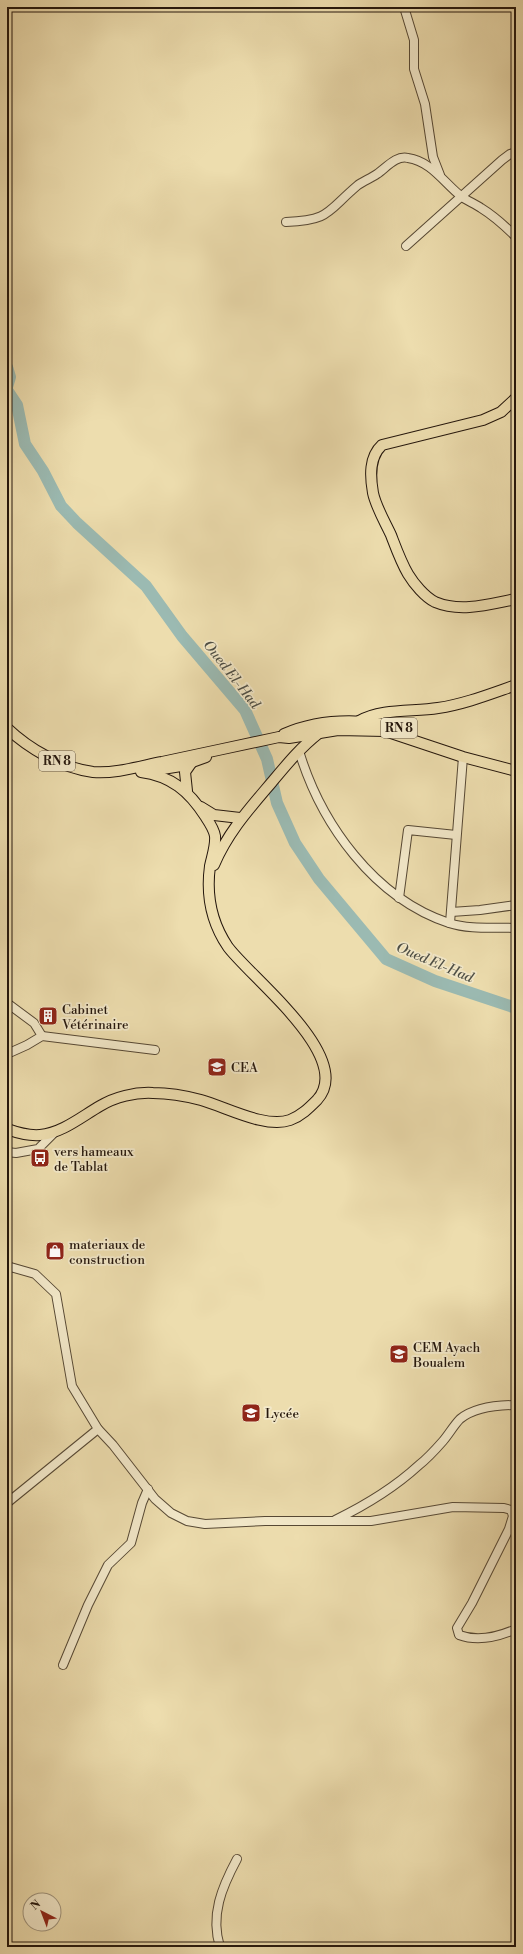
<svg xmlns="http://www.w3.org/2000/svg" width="523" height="1954" font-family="'Libre Bodoni',serif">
<rect width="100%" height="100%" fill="#edddae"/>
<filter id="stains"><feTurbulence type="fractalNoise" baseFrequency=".005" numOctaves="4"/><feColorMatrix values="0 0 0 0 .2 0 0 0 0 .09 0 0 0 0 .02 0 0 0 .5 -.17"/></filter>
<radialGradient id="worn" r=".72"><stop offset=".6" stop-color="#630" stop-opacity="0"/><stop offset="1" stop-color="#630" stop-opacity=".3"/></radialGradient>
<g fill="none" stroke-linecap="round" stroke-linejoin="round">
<!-- river -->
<g stroke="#9bbab2" stroke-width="12">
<path d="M7,367L10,377L7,387"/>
<path d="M7,390L17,405L25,444L43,471L61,506L77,523L146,586L182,636L245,710L267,759L277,803L295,843L319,879L386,959L435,981L516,1008"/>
</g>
<!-- minor casing -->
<g stroke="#564834" stroke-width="10">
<g id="minor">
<path d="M404,7L414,40V69L425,104L433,157L440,175"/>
<path d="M286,222C331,220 326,212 358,185C364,181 371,178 377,174C386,168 396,155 408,158C431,161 445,184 462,197C468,201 475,204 481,208C494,216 505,226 516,237"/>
<path d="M406,246L502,160L510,154L516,152"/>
<path d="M299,751C321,824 374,898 449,923C470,930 495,927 516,928"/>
<path d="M399,898L408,830L456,835"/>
<path d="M451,912L480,910L516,905"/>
<path d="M450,923L463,757"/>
<path d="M7,1003L34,1023L42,1036"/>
<path d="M7,1054L27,1045L42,1036L155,1050"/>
<path d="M7,1152L16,1153L38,1149L55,1132"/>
<path d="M7,1266L35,1274L56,1294L72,1386L98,1429L7,1503"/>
<path d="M98,1429L113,1445L155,1499L171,1513L187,1521L205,1524L265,1521H371L453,1507L504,1508L511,1510L513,1516L509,1529L472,1603L457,1628L459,1635C478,1642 498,1637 516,1629"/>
<path d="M335,1520C366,1505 394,1488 419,1465C428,1458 436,1449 443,1441C449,1434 454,1425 460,1419C475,1407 498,1405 516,1405"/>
<path d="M63,1665L88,1605L108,1565L131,1543L142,1503L148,1489"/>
<path d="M220,1947C210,1915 222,1887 237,1859"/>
</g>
</g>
<!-- major casing -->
<g stroke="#24160c" stroke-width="12">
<g id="major">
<path d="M516,398L501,412L483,420L382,445C369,457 370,476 373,493C376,507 385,522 391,535C396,548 401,562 408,574C414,584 425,597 435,602C461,613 490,604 516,599"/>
<path d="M359,721C382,708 413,712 438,708C465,704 490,694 516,685"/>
<path d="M7,728C29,749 62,768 93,772C115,774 141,766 162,762C201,754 240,745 279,737L289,738L338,730L385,731L463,757L516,771"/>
<path d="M284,734C316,720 351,719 384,724"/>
<path d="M150,771L181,766L206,757"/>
<path d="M187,791L185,772L192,762"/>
<path d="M201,807L214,815L240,818"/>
<path d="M214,865C228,832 250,808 272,782C287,764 301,747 319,733"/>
<path d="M7,1129C18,1133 28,1136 40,1135C62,1133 81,1117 100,1106C115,1097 135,1092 153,1093C169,1093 186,1096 201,1100C226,1107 266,1129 290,1120C301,1116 309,1108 317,1100C356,1058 251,978 228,947C211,922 206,895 210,866C212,856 216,846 215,836C214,829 209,822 205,816C189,791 171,776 141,772"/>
</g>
</g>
<!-- minor -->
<use href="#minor" stroke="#f3e9ca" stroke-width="8"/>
<!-- major -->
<use href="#major" stroke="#edddae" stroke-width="10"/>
</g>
<!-- icons -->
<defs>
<g id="building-square" transform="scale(1)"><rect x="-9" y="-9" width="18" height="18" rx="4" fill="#8f2418" stroke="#f3e9ca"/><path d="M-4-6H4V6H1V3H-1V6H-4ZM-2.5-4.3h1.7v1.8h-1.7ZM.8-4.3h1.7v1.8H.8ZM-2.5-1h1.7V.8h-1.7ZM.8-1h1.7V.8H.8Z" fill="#fff"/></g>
<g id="university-square" transform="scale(1)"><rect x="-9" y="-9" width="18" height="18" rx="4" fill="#8f2418" stroke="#f3e9ca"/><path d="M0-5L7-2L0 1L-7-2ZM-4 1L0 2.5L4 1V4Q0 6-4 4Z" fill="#fff"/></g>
<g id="bus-square" transform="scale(1)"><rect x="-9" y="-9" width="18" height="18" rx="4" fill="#8f2418" stroke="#f3e9ca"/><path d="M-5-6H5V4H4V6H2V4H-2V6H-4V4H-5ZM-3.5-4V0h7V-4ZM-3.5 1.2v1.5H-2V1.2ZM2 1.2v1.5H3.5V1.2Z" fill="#fff"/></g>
<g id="shop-square" transform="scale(1)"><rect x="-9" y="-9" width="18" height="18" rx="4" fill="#8f2418" stroke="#f3e9ca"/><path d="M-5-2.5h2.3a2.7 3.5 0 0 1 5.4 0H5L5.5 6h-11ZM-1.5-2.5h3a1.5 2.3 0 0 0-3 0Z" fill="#fff"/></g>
<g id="school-square" transform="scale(1)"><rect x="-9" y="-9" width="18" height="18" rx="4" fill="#8f2418" stroke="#f3e9ca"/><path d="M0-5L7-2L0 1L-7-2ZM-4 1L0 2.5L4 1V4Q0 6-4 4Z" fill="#fff"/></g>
</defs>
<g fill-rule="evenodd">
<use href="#building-square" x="48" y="1016"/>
<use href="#university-square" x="217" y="1067"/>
<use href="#bus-square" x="40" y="1158"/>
<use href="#shop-square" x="55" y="1251"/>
<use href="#school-square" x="399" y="1354"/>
<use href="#school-square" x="251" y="1413"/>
</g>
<g text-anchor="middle" stroke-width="3.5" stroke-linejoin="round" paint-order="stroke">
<!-- shield labels -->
<g fill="#f3e9ca" stroke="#625545" stroke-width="1">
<rect x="381" y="718" width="36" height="20" rx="3"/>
<rect x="39" y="751" width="36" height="20" rx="3"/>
</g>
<g font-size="12" font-weight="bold" fill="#24160c">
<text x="399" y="732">RN 8</text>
<text x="57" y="765">RN 8</text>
</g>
<!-- poi labels -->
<g font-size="13" fill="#24160c" stroke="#f3e9ca" text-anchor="start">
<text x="62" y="1014">Cabinet<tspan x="62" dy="15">Vétérinaire</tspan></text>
<text x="231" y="1072">CEA</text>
<text x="54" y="1156">vers hameaux<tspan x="54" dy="15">de Tablat</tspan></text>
<text x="69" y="1249">materiaux de<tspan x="69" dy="15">construction</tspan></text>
<text x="413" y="1352">CEM Ayach<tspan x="413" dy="15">Boualem</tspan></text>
<text x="265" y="1418">Lycée</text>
</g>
<!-- water labels -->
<g font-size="14" font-style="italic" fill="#4e4f46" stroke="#f3e9ca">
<text transform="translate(232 674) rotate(52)" y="5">Oued El-Had</text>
<text transform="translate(435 962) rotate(23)" y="5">Oued El-Had</text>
</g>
</g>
<!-- margin -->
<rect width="523" height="1954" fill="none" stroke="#edddae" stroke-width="24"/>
<rect x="8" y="8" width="507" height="1938" fill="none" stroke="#24160c" stroke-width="2"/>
<rect x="12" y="12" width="499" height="1930" fill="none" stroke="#24160c"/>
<!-- north arrow -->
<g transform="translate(42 1912) rotate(318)"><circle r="19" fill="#f3e9ca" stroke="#a0957e"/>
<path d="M0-3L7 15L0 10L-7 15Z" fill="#8f2418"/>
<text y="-6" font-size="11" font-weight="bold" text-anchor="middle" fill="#24160c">N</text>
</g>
<rect width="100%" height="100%" filter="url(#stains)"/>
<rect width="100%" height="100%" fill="url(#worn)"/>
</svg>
